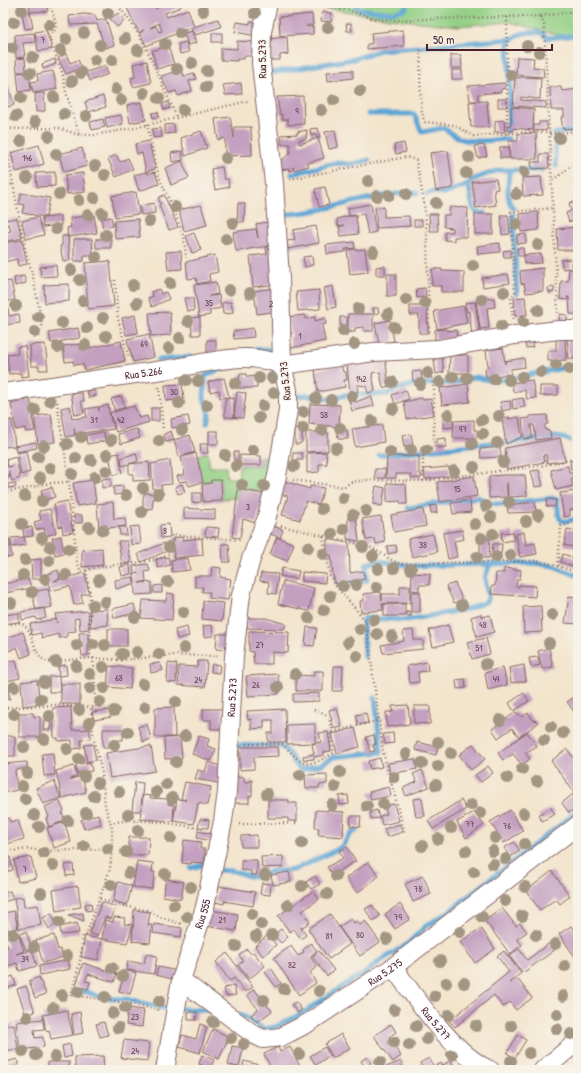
<svg xmlns="http://www.w3.org/2000/svg" width="581" height="1073" font-family="'Patrick Hand',sans-serif">
<rect width="100%" height="100%" fill="#f7f3e8"/>
<filter id="ink" filterUnits="userSpaceOnUse"><feTurbulence type="fractalNoise" baseFrequency=".025" numOctaves="2"/><feDisplacementMap in="SourceGraphic" scale="8" xChannelSelector="R" yChannelSelector="G"/><feConvolveMatrix kernelMatrix="1 2 1 2 8 2 1 2 1" color-interpolation-filters="sRGB"/></filter>
<filter id="wash" filterUnits="userSpaceOnUse"><feTurbulence type="fractalNoise" baseFrequency=".012" numOctaves="4" result="noise"/><feDisplacementMap in="SourceGraphic" scale="16" xChannelSelector="R" yChannelSelector="G"/><feGaussianBlur stdDeviation="0.9" result="paint"/><feColorMatrix in="noise" values="0 0 0 0 0 0 0 0 0 0 0 0 0 0 0 0 0 1.4 0 .05"/><feComposite in="paint" operator="in"/></filter>
<g filter="url(#wash)">
<rect width="100%" height="100%" fill="#f3e4cc"/>
<!-- green -->
<g fill="#92cf84" stroke="#6e7758">
<path d="M290,3H578V34L559,35L509,22L459,26L410,21Z"/>
<path d="M208,453L210,467H226L227,478H238L239,465L261,466L262,456L270,457L265,492L238,488L237,498L222,499L221,480L202,483L198,455Z"/>
</g>
<g fill="none" stroke-linecap="round" stroke-linejoin="round">
<!-- stream -->
<g stroke="#5da5d4" stroke-width="5">
<path d="M354,3L358,9C372,10 394,16 406,8L407,3"/>
<path d="M270,73L354,59L381,50L511,39"/>
<path d="M368,114H414L422,132L443,128C450,131 456,139 465,140C479,143 492,140 508,139"/>
<path d="M508,131L510,84L508,45C515,33 529,31 542,33L548,38L578,35"/>
<path d="M556,166L555,133L578,130"/>
<path d="M509,171C509,182 505,200 513,208"/>
<path d="M292,174L335,163L352,164L369,160"/>
<path d="M468,184C472,193 469,208 478,213H484"/>
<path d="M427,194L431,192L447,193L469,184L471,180L499,170H542"/>
<path d="M285,214C320,213 354,200 389,195C398,194 409,192 417,193"/>
<path d="M513,215L517,294"/>
<path d="M248,350L267,349L276,355"/>
<path d="M158,360L191,357"/>
<path d="M291,397L306,395L330,399L345,395L387,394L397,389L415,384L453,383L476,377L488,380H503L578,365"/>
<path d="M207,423L209,414L204,398L205,376L218,370L231,367"/>
<path d="M379,455L491,443C516,446 547,431 569,440"/>
<path d="M408,508L478,497L489,503L500,504L553,498L557,500C560,518 555,526 578,518"/>
<path d="M338,585L367,580L366,564L379,561L413,566L534,563L554,566L578,576"/>
<path d="M365,657L363,621L365,618L407,620L468,609L486,602L488,598L485,578L490,564"/>
<path d="M375,698L381,752"/>
<path d="M238,745L280,746C291,751 292,763 301,770L322,764L334,757L381,752"/>
<path d="M191,868L203,865L208,872"/>
<path d="M216,870L233,871L251,877L261,876L272,871L294,870L340,848C347,842 347,834 356,831"/>
<path d="M211,987L226,1003"/>
<path d="M74,993L79,991L87,992L103,998L126,999L167,1009H194L212,1011"/>
<path d="M240,1014L264,1029L275,1027L303,1013L352,980L363,975L380,961L406,945L426,926L447,913L578,811"/>
</g>
</g>
<g id="blocks">
<!-- building -->
<g fill="#c39fc0" fill-rule="evenodd">
<path d="M29,3H47L48,11L30,12Z"/>
<path d="M78,3H86L81,7Z"/>
<path d="M126,3H153L156,9L161,6L160,3H180L181,7L165,13L167,17L188,9L194,27L218,19L221,27L195,35L192,31L196,43L188,45L184,33L192,31V27L146,46L140,32L144,30L139,33L125,4ZM159,23L162,31L159,32L156,26L150,28Z"/>
<path d="M30,12L33,28L25,29L22,13Z"/>
<path d="M322,12L332,13L331,22L321,21Z"/>
<path d="M118,13L125,20L117,27L110,19Z"/>
<path d="M83,14L95,15L97,21L106,19L114,45L105,48L97,24L70,25L69,16Z"/>
<path d="M312,14L313,25H307V27L313,26V34L280,36L279,17Z"/>
<path d="M250,21L258,23L256,36L235,32L237,22L250,24Z"/>
<path d="M351,23L352,31H347L346,24Z"/>
<path d="M46,30L52,49L38,51L35,32Z"/>
<path d="M403,30L404,46L367,49V44H372L371,33Z"/>
<path d="M34,33L35,42L23,43L25,57L16,58L15,35Z"/>
<rect x="212" y="33" width="10" height="9"/>
<path d="M287,37L288,54L280,55V60H270L269,39Z"/>
<path d="M237,41L254,42L253,56H244V59H237V61L221,60V48L237,49Z"/>
<path d="M186,42L189,52L180,54L178,44Z"/>
<path d="M168,46L174,64L157,69L152,51Z"/>
<path d="M66,54L70,63L78,60L82,68L66,74L58,58Z"/>
<path d="M451,55H461L462,68H451Z"/>
<path d="M517,57L534,58L533,67L543,68L544,77L516,75Z"/>
<path d="M25,58L26,72H17L16,59Z"/>
<path d="M55,59L56,64L43,69L42,64Z"/>
<path d="M147,61L151,83L133,87L131,78L135,77L133,64Z"/>
<path d="M105,66L108,74L90,81L86,72Z"/>
<path d="M182,70L184,76L194,73L196,79L189,81L192,91L178,96L176,91L169,93L161,76Z"/>
<path d="M353,70V78L328,81L327,72Z"/>
<rect x="452" y="70" width="10" height="9"/>
<path d="M53,71L57,89L33,93L31,82L38,81L37,74Z"/>
<path d="M29,72L31,90L19,92L17,73Z"/>
<path d="M523,77L541,78L540,99L521,97V100L546,102V108L513,106L515,78Z"/>
<path d="M241,83L242,94L225,95L223,85Z"/>
<path d="M505,83V88L501,89V92L478,94V101H470L468,86Z"/>
<path d="M8,84L14,105L4,108L3,86Z"/>
<path d="M550,87H561L562,91L578,89V128L563,129L561,117H564V110H551Z"/>
<path d="M44,93L45,111L36,112L35,94Z"/>
<path d="M103,96L106,107L88,112L85,102Z"/>
<path d="M303,96L304,124L288,125V119L282,120V114L280,115L277,97Z"/>
<rect x="498" y="99" width="9" height="8"/>
<path d="M487,101L489,127H471L469,102Z"/>
<path d="M142,102L146,120L130,123L127,105Z"/>
<path d="M168,102L170,108L164,110L162,104Z"/>
<path d="M511,107L534,109L533,130L514,128L513,131H508V125H511Z"/>
<path d="M158,112L159,117L153,118L152,113Z"/>
<path d="M121,115L123,124L107,128L105,118Z"/>
<path d="M230,117L234,138V127H251L252,155L225,156V138L218,140L215,119Z"/>
<path d="M103,119L105,127L92,130L90,122Z"/>
<path d="M504,120L505,132H495V121Z"/>
<path d="M539,122H547V130L534,131V125H539Z"/>
<path d="M174,124L175,133L165,134V125Z"/>
<path d="M161,128L162,137L153,138L152,129Z"/>
<path d="M318,128L320,138H317L316,134L311,136L310,129Z"/>
<path d="M307,130L306,139L299,140V142L300,144L318,138L324,158L307,163L309,166L294,170L293,167V170L290,171L289,168L282,170L280,162L290,153V144H281V135L298,134L297,132Z"/>
<path d="M335,130L338,147L329,149L325,132Z"/>
<path d="M201,131L207,148L185,156L181,138Z"/>
<path d="M536,133L537,159H510L509,141H518V134Z"/>
<path d="M149,141L155,169L146,172L142,153L137,154L135,144Z"/>
<path d="M404,143L406,152L396,154L394,145Z"/>
<path d="M578,143V159L577,160L573,144Z"/>
<path d="M39,145L44,164L16,172L11,153Z"/>
<path d="M484,145L487,156L478,158L475,146Z"/>
<rect x="500" y="147" width="9" height="11"/>
<path d="M82,148L87,166L64,172L59,154Z"/>
<path d="M182,151L183,160L172,162L171,153Z"/>
<path d="M448,151L453,188L436,191L430,153Z"/>
<path d="M540,154H548L549,168L532,169L531,162H540Z"/>
<path d="M116,155L120,162L128,158L133,169L116,177L108,159Z"/>
<path d="M3,157L6,167L3,168Z"/>
<path d="M182,161L189,178L171,185L165,168Z"/>
<path d="M222,167L224,179H228L229,187L215,190L211,169Z"/>
<path d="M55,172V186L37,187L36,173Z"/>
<path d="M146,172L147,174L155,172L159,184L139,191L134,175Z"/>
<path d="M83,173L85,192L67,194L65,175Z"/>
<path d="M541,177L543,195L523,196L522,178Z"/>
<path d="M496,179L498,189L494,190L496,205L476,208L472,182Z"/>
<path d="M325,187L329,205L319,207L315,189Z"/>
<path d="M136,192L139,214L115,217L112,196Z"/>
<path d="M21,193L50,198L46,217L22,213L24,205L19,204Z"/>
<path d="M164,195L178,227L169,230L159,205L161,204L158,198Z"/>
<path d="M578,200V219L569,222L566,213L571,211L569,203Z"/>
<path d="M154,203L155,213L141,215L140,206Z"/>
<path d="M238,203L245,204L244,222H237Z"/>
<path d="M371,204L376,232L368,234L364,214L349,216L348,208Z"/>
<path d="M201,205L207,225L184,231L179,210Z"/>
<path d="M384,207V217L409,216L410,226L377,228L375,208Z"/>
<path d="M450,207L468,208L467,237H454V241L445,240V232H453V228L444,227V215H449Z"/>
<path d="M538,212L539,230L521,232L520,214Z"/>
<path d="M429,214H437L438,231H430Z"/>
<rect x="475" y="214" width="18" height="20"/>
<path d="M94,215L97,233L68,237L67,228L71,227L70,218Z"/>
<path d="M501,215H508L510,234L502,235Z"/>
<path d="M61,216V225L43,227L42,218Z"/>
<path d="M348,216H356L358,234L341,236L339,227L344,225L338,226L337,219Z"/>
<path d="M38,217L44,235L26,239L22,221Z"/>
<path d="M111,217L113,226L103,228L101,219Z"/>
<path d="M17,218L22,238L3,242V232L11,231L9,224L6,225L5,220Z"/>
<path d="M138,219L140,237L115,239L114,221Z"/>
<rect x="414" y="220" width="8" height="6"/>
<path d="M273,221L276,245L236,251L233,232L256,229L258,238L256,224Z"/>
<path d="M316,226L319,243L288,249L287,241L295,240L293,230Z"/>
<path d="M578,227V250H558L557,229Z"/>
<path d="M194,233L201,250L192,253L186,236Z"/>
<path d="M526,234V243L517,244V235Z"/>
<path d="M62,236H68L70,261H63L60,246L62,245Z"/>
<path d="M74,239H92L93,255H84V261H74Z"/>
<rect x="96" y="239" width="15" height="9"/>
<path d="M22,240L27,264L18,266L17,259L4,262L3,243Z"/>
<path d="M354,242L355,248L345,249V252L327,254L326,245Z"/>
<path d="M500,243V252L478,254L477,246Z"/>
<path d="M274,247L278,284L253,287L250,256L267,254L266,248Z"/>
<path d="M517,248H523L524,256H518Z"/>
<path d="M356,249V250L365,249L368,272L350,274L347,250Z"/>
<path d="M511,250V257H504L503,251Z"/>
<path d="M181,251L182,269L168,270L166,252Z"/>
<path d="M541,254L542,263L524,264V255Z"/>
<path d="M215,255L218,272L209,274L210,281L197,284L196,278L188,279L186,262Z"/>
<path d="M312,256L313,265L305,267L303,257Z"/>
<path d="M570,259L571,268L563,269L561,260Z"/>
<path d="M110,261L114,306L88,309L85,263Z"/>
<path d="M56,265L57,276L41,277L40,267Z"/>
<path d="M385,266V275H376V267Z"/>
<path d="M543,268V291L526,293L524,283L521,284L520,271Z"/>
<path d="M432,269H442L441,271L464,272V292H441V286H432Z"/>
<path d="M569,269L578,270V314H570L569,297H567L568,300L560,299L561,281H568Z"/>
<rect x="387" y="274" width="9" height="22"/>
<path d="M508,274L510,283L483,287L482,278Z"/>
<path d="M24,276L26,283L15,286L14,278Z"/>
<path d="M11,281L15,300L3,302V282Z"/>
<path d="M216,282L218,294L209,296L219,295L221,308L210,310V315L199,317L194,285Z"/>
<path d="M69,284V301L45,303L44,285Z"/>
<path d="M333,286L336,307L328,309L324,288Z"/>
<path d="M554,287V292L549,293L548,288Z"/>
<path d="M274,288L277,311L257,314L254,291Z"/>
<path d="M425,288L426,297L417,298L416,289Z"/>
<path d="M159,289L161,294L166,292L169,299L152,307L148,298L153,296L151,292Z"/>
<path d="M319,290L320,309L298,311L296,292Z"/>
<path d="M525,297L527,315L515,316L514,298Z"/>
<path d="M184,298H193L194,311H187Z"/>
<path d="M494,298L495,307L487,308L489,328L480,329L476,300Z"/>
<path d="M231,302L233,313L223,314L222,303Z"/>
<path d="M475,302L480,334L472,335L469,311L467,312L465,303Z"/>
<path d="M410,306H427L428,333H419V315H410Z"/>
<path d="M464,306L467,323L437,329L434,311Z"/>
<path d="M8,307L9,316L19,314L20,323L3,325V308Z"/>
<path d="M373,308H378L379,313L374,314Z"/>
<path d="M170,312L171,335L151,336L149,313Z"/>
<path d="M348,314H373V331H364V327L355,328V332H348Z"/>
<path d="M560,314L567,315V323L559,322Z"/>
<path d="M135,315L138,333L126,335L122,318Z"/>
<path d="M305,315L306,319L315,317V321L325,318L326,324L322,325L325,341L291,348L290,337H292L288,317Z"/>
<path d="M200,317V335H192L191,318Z"/>
<rect x="340" y="317" width="7" height="8"/>
<path d="M390,320L394,341L379,344L375,323Z"/>
<path d="M78,328L80,338L51,343L49,333Z"/>
<path d="M253,328L254,337L234,339L233,331Z"/>
<path d="M445,329L447,331L456,330L457,338L435,340V330Z"/>
<path d="M149,334L154,357L133,362L127,339Z"/>
<path d="M530,337L533,347L526,348L524,339Z"/>
<path d="M567,337L578,338V358L569,359Z"/>
<path d="M565,338L566,360L548,361V351H556V339Z"/>
<path d="M207,340H216V352L207,353Z"/>
<path d="M121,341L125,361L85,370L83,364L74,365L73,361L65,362L63,346L80,344L81,350Z"/>
<path d="M45,344L48,370H39V366H31L30,345Z"/>
<path d="M25,346L29,376L21,377V373L9,374L7,355L18,354L17,347Z"/>
<path d="M503,348L505,364V361L524,358L525,367L511,369V374L486,377L485,369L488,367L486,350Z"/>
<path d="M466,355L468,356V373H449L450,356Z"/>
<path d="M385,357L389,386L383,388L380,372L372,373L375,391L368,393L366,386L357,385L358,392L350,393L347,365Z"/>
<path d="M442,358L444,372L436,374L434,359Z"/>
<path d="M341,365L343,372H346L347,380H344L345,387L318,392L315,370Z"/>
<path d="M421,371L422,380L413,381L412,372Z"/>
<path d="M240,374H246L247,377L257,376V388H238Z"/>
<path d="M224,378L229,397L220,398L219,390L210,392L208,382Z"/>
<path d="M532,380L536,398L527,399L525,390L513,392L512,383Z"/>
<path d="M182,384L184,399L166,401L165,385Z"/>
<path d="M468,384L470,402L442,405L440,388Z"/>
<path d="M540,386H558V395L540,396Z"/>
<path d="M406,390L409,399L395,404L392,395Z"/>
<path d="M95,391L96,396L89,398L87,392Z"/>
<path d="M237,392L246,393L243,418L225,417V399L234,398V417Z"/>
<path d="M82,393L84,401H81L84,413L75,415L71,394Z"/>
<path d="M121,396L125,407L115,411L111,399Z"/>
<path d="M371,396L374,406L352,411L349,400L356,402Z"/>
<path d="M422,398L423,400L431,399L434,415L407,419L404,402Z"/>
<path d="M523,398L525,407L513,409L512,400Z"/>
<path d="M30,399L34,417L32,418L35,431L26,432L25,428L16,430L11,404Z"/>
<path d="M510,401L511,409L502,411L500,402Z"/>
<path d="M310,404L340,405L339,427L309,424Z"/>
<path d="M108,405L111,422H113L114,429L75,434L74,428L75,435L66,437L61,408L70,406L72,419L87,417L85,409L98,407L99,411V407Z"/>
<path d="M134,406L139,418L147,416L149,422L116,432L110,413Z"/>
<rect x="151" y="408" width="8" height="13"/>
<path d="M51,414L55,442L38,444L34,416Z"/>
<path d="M547,415L548,424H545V430L550,431L551,438L536,440L534,425H531L532,438L524,439L522,419L530,418V416Z"/>
<path d="M188,416L190,425L172,428L171,419Z"/>
<path d="M509,417V419L519,417L522,437L506,444L502,419Z"/>
<path d="M443,419H453V427L443,428Z"/>
<path d="M12,420L15,446L4,447L3,421Z"/>
<path d="M474,420V430H477V438H453L454,421Z"/>
<path d="M382,425L384,442L355,447L352,429Z"/>
<path d="M137,429L140,438L121,444L118,434Z"/>
<path d="M295,429H302V442L300,444H295Z"/>
<path d="M347,430L348,439H338L337,431Z"/>
<path d="M171,431L174,440L166,442L164,434Z"/>
<rect x="209" y="431" width="9" height="13"/>
<path d="M104,432L105,441L87,444L86,435Z"/>
<path d="M306,432H328V451L306,452Z"/>
<path d="M411,434L413,446L404,447L402,435Z"/>
<path d="M190,435L195,452L179,457L174,440Z"/>
<path d="M446,438V447L437,448V439Z"/>
<path d="M560,438L565,461L547,463L546,455H543L545,462L507,469L505,448Z"/>
<path d="M36,442L37,448L16,452L15,446Z"/>
<path d="M200,444H207L208,453H201Z"/>
<path d="M500,447L501,457L481,458L480,449Z"/>
<path d="M26,451L30,472L21,475L17,453Z"/>
<rect x="234" y="452" width="4" height="8"/>
<path d="M326,452L327,464H319V472L307,473V453Z"/>
<path d="M119,453L122,473L113,475L109,455Z"/>
<path d="M136,453L138,461L122,466L121,458Z"/>
<path d="M196,453L203,482L189,486L187,481L179,482L177,476L185,474L181,457Z"/>
<path d="M293,453H302L303,460H293Z"/>
<path d="M240,455L261,456V465H240Z"/>
<path d="M387,456H419V474H422L421,478H411V474H396V478H386Z"/>
<path d="M3,457H5L8,467L13,466L8,467L6,460L16,457L20,478L12,481L9,471L10,477L3,478Z"/>
<path d="M578,459V468L571,470L570,461Z"/>
<path d="M170,460L172,484L161,485L162,489H153L151,464Z"/>
<path d="M149,462L150,480L133,481V474H129V464Z"/>
<path d="M568,466L569,473H572L573,478L571,479L573,486L556,490L551,470Z"/>
<path d="M449,467L450,476L425,479L424,469Z"/>
<rect x="375" y="469" width="10" height="9"/>
<path d="M539,470L543,486L535,487L531,471Z"/>
<path d="M506,475H525L527,496L508,497L507,482V497L489,498V476Z"/>
<path d="M474,476L477,496L440,502L437,482Z"/>
<path d="M111,478V487L102,488V479Z"/>
<path d="M93,480L96,503L77,506L73,483Z"/>
<path d="M211,480H221L222,501L203,502L202,484L211,483Z"/>
<path d="M284,481L310,489V486L324,488L319,505L306,501L300,520L282,515L288,496L280,494Z"/>
<path d="M15,483L16,487L8,488V484Z"/>
<path d="M387,483L406,484L407,504H401L400,501L387,502Z"/>
<path d="M182,484L185,492L178,494L175,487Z"/>
<path d="M123,486V494L114,495L113,487Z"/>
<path d="M376,486L385,488L382,506L373,504Z"/>
<path d="M52,487L55,497L44,500L41,490Z"/>
<path d="M238,489L264,494L256,523L243,519L240,538L232,537Z"/>
<path d="M578,491V509L570,510V516L564,517L560,493Z"/>
<path d="M145,493L154,494L152,509L143,508V497Z"/>
<path d="M192,493H201V502L192,503Z"/>
<path d="M547,499L556,500L555,507L546,506Z"/>
<path d="M470,500L471,512L453,514L451,503Z"/>
<path d="M67,501L73,532L63,534L62,526L59,527L54,504Z"/>
<path d="M113,502L114,519L125,518L126,526L99,529L97,504Z"/>
<path d="M535,502L536,512L508,513L507,505Z"/>
<path d="M436,505L437,513H431L430,506Z"/>
<path d="M184,508L215,510V519L184,518Z"/>
<path d="M50,509L56,533L45,536L44,528L36,530L34,522L41,520L39,511Z"/>
<path d="M423,509L426,526L394,532L391,515Z"/>
<path d="M74,515H82V523H75Z"/>
<path d="M356,516L359,541L347,539L348,517Z"/>
<path d="M381,516L385,542L376,544L375,539L366,540L362,519Z"/>
<path d="M169,524L170,537L161,538L160,525Z"/>
<path d="M139,526L141,544L131,545L130,527Z"/>
<path d="M274,526L283,530L280,538L271,534Z"/>
<path d="M32,527L33,536L24,537L26,545L12,547L11,538L24,537L23,528Z"/>
<path d="M119,527H126L127,535H120Z"/>
<path d="M206,527L219,528L218,537L205,536Z"/>
<path d="M3,529H5L6,538H9L12,557L3,558Z"/>
<path d="M567,529L578,531V548L564,545Z"/>
<path d="M462,530L464,539L454,541L457,557L448,559L443,533Z"/>
<path d="M513,532L514,540L502,542L501,533Z"/>
<path d="M524,532L526,545L535,543L537,554L520,557L516,534Z"/>
<path d="M433,534L437,552L412,557L408,539Z"/>
<path d="M61,536L64,553L55,555L52,538Z"/>
<path d="M182,537V540L202,538L203,555L174,558L173,538Z"/>
<path d="M277,537L294,544L287,561L270,554Z"/>
<path d="M480,538L490,539L489,558H480Z"/>
<path d="M327,539L349,543L350,573L363,571L365,579L336,584L333,576L331,555H327Z"/>
<path d="M118,541H127L131,563L122,564Z"/>
<path d="M164,543L167,551L141,562L138,554Z"/>
<path d="M222,544H229L230,562H223Z"/>
<path d="M493,544H502L501,554L492,553Z"/>
<path d="M396,545L397,552L388,554L387,546Z"/>
<path d="M102,548L103,565L82,567V550Z"/>
<path d="M563,554L578,559L577,568L561,562Z"/>
<path d="M168,557L170,565L158,568L156,559Z"/>
<path d="M188,558L190,570L172,572L171,560Z"/>
<path d="M41,559V579H32L31,560Z"/>
<path d="M148,564L150,571L145,572L146,581L139,583L152,582V594L135,595L134,574L138,573L134,574L133,566Z"/>
<path d="M130,565L131,574L122,576L120,567Z"/>
<path d="M212,567L221,568L220,577L231,579L228,600L209,598L210,592H202L203,587H195V576H211Z"/>
<path d="M282,568L299,571L297,579L280,576Z"/>
<path d="M504,568L521,570L520,579H517L516,587H519V585L536,586L535,597L491,594L492,586H495L496,573H504Z"/>
<path d="M58,570L60,578L54,581L85,573L89,593L81,595L83,603L74,605L70,586L50,591L47,574Z"/>
<path d="M302,572L326,574L325,583L302,581Z"/>
<path d="M261,573L278,574L276,594L268,593L269,582L260,581Z"/>
<path d="M412,573L430,574L429,585H419V591L411,590Z"/>
<path d="M133,577L135,583L116,589L115,580Z"/>
<path d="M28,579L31,588L5,593L3,584Z"/>
<path d="M283,581L314,588L309,611L278,604Z"/>
<path d="M455,583L462,599L454,603L446,586Z"/>
<path d="M162,585V593H154V586Z"/>
<path d="M400,586H410V603L382,604L383,610L361,612L360,601H364L363,594L381,592L382,601V594H400Z"/>
<path d="M48,589L52,607L36,610L32,592Z"/>
<path d="M411,592H420V612H411V616H406V612H411Z"/>
<path d="M167,593L174,594L172,620L141,618L143,600L166,601Z"/>
<path d="M569,596L578,597V624L565,623Z"/>
<path d="M203,601L224,603L222,621L202,619Z"/>
<path d="M134,604L136,613L114,618L112,609Z"/>
<rect x="384" y="604" width="21" height="12"/>
<path d="M541,606L542,632L524,633L523,607Z"/>
<path d="M44,608L46,618L37,620L36,617L22,620L21,612Z"/>
<path d="M107,609L108,625L91,627L90,610Z"/>
<path d="M88,611L89,629L80,630L79,618L74,619L76,631L67,632V637L59,638V634L42,638L41,633L32,635L30,624L56,619L57,623L55,614Z"/>
<path d="M19,613V622L3,624V615Z"/>
<path d="M481,614V617L490,615L494,632L477,637L471,617Z"/>
<path d="M247,618H266L286,624L284,629L247,628Z"/>
<path d="M212,625L213,636L204,637L203,626Z"/>
<path d="M448,625L453,642L433,647L429,630Z"/>
<path d="M187,627L189,636L177,639L175,630Z"/>
<path d="M307,627L317,628L314,646L305,645Z"/>
<rect x="108" y="629" width="19" height="17"/>
<path d="M413,630L414,640H423V649L383,653L381,645L404,641L403,631Z"/>
<path d="M249,631L289,632L288,653L272,652V664H254L253,652L249,651Z"/>
<path d="M23,632L31,654L21,658L17,647L9,651L4,639Z"/>
<path d="M79,633H88V655L82,656Z"/>
<path d="M217,634H228L227,650L216,649Z"/>
<path d="M486,638L490,654L472,659L467,642Z"/>
<path d="M578,643V653H577L575,644Z"/>
<path d="M549,648L553,667L542,669L538,651Z"/>
<path d="M538,657L540,665L531,667L529,658Z"/>
<path d="M16,660L20,678L6,681L10,699L3,700V662Z"/>
<path d="M198,661H207L205,687L178,685L179,666L197,667Z"/>
<path d="M427,662L428,671L418,672L419,682L410,683L407,666Z"/>
<path d="M160,663L163,670L151,673L150,664Z"/>
<path d="M168,663L177,664L176,683L167,682Z"/>
<path d="M212,664L220,665L219,673L211,672Z"/>
<path d="M66,665L67,675L59,676L58,666Z"/>
<path d="M524,665L526,681L511,683L509,668Z"/>
<path d="M109,666L132,668L130,689L107,687Z"/>
<path d="M334,666H343L342,691H333Z"/>
<path d="M503,667L507,685L488,690L485,673Z"/>
<path d="M314,671H323V691H296V675L314,676Z"/>
<path d="M278,674L279,694L248,696L246,676Z"/>
<path d="M59,676L60,692H49V677Z"/>
<path d="M465,679L466,688L457,689L456,680Z"/>
<path d="M37,680L40,704L23,706L21,682Z"/>
<rect x="61" y="684" width="19" height="20"/>
<path d="M319,693V701L293,702V694Z"/>
<path d="M524,693L529,701L514,711L509,703Z"/>
<path d="M578,694V711L575,713L567,702Z"/>
<path d="M408,705L410,724L387,727L386,712H393L392,706Z"/>
<path d="M414,706H430V724L414,723Z"/>
<path d="M71,707L72,730L90,729V739L81,740V748L72,749V740L58,741V738H54L53,708Z"/>
<path d="M174,707L175,737H155V708Z"/>
<path d="M337,708L342,727L334,729L329,710Z"/>
<path d="M203,709H223L222,729H211V720H203Z"/>
<path d="M285,709L286,742H268V733H273V720H264V728L251,729V719L248,720L247,711Z"/>
<path d="M110,710L111,717L94,720L92,712Z"/>
<path d="M516,712L522,717L528,713L534,721L535,720L538,723L519,737L512,728L498,738L492,729Z"/>
<path d="M19,713H33L34,717H40V737H19Z"/>
<path d="M366,713L368,723L358,725L356,715Z"/>
<path d="M44,720L51,721L50,730H43Z"/>
<path d="M147,724L151,739L143,742L138,727Z"/>
<path d="M315,724V743L287,744V725Z"/>
<path d="M355,728L360,747L337,753L332,734Z"/>
<path d="M103,729H123V740H111V747H103Z"/>
<path d="M328,732L331,751L324,752V755L314,757V759L304,760L303,756L314,754L312,744L321,742L319,733Z"/>
<path d="M527,732L537,746L525,753L530,759L522,765L513,754L503,760L498,753Z"/>
<path d="M393,733L394,743L385,744L383,734Z"/>
<path d="M374,735L376,744L373,745L375,751L370,752L366,737Z"/>
<path d="M3,736H15V756H5V761L3,760Z"/>
<path d="M199,736L209,739L207,746L216,749L211,761L192,754Z"/>
<path d="M180,737L182,758L165,759L164,738Z"/>
<path d="M417,742L438,747L436,755L415,750Z"/>
<path d="M93,744L96,760L87,762L84,745Z"/>
<path d="M473,744L485,759L471,770L459,755Z"/>
<path d="M151,746L155,771L110,778L106,753Z"/>
<path d="M240,747H278L279,756L254,757V769L240,770Z"/>
<path d="M567,749L578,763V790L574,792L551,761Z"/>
<path d="M53,753L55,775L44,776L42,754Z"/>
<path d="M380,758L382,767L370,769L368,761Z"/>
<path d="M415,759L417,769L390,774L388,763Z"/>
<path d="M27,762V768L15,770L17,790L3,793V764Z"/>
<path d="M90,762L92,771L77,773L76,764Z"/>
<path d="M208,762L221,766L218,774H221L218,783L195,779L198,770L205,772Z"/>
<path d="M74,766L77,776L70,779L82,776L86,792L62,798L56,771Z"/>
<path d="M488,766L493,773L481,782L475,775Z"/>
<path d="M422,770L429,787L406,796L403,788L417,782L413,774Z"/>
<path d="M327,774V784L319,785V788H306L305,775Z"/>
<path d="M235,777H244V782H250V780H252V796H249V803H234Z"/>
<path d="M54,781L61,798L43,804L36,788Z"/>
<path d="M135,782L143,783L141,810L143,795L151,796L150,798L168,799V804L174,805L173,821L140,819L141,811H132Z"/>
<path d="M185,782L211,787L207,805L198,803L194,824L173,821L177,799L186,800L181,799Z"/>
<path d="M389,787L391,796L371,800L369,792Z"/>
<path d="M573,794L578,801V806L569,813L562,803Z"/>
<path d="M348,795L349,804L340,805L339,796Z"/>
<path d="M422,798L425,816L416,817L413,799Z"/>
<path d="M59,800L64,811L62,813L65,820L49,827L46,818L49,817L45,807Z"/>
<path d="M268,800H289V803H297V821H288V818H268Z"/>
<path d="M461,800L466,809L433,829L428,821Z"/>
<path d="M394,804L399,821L382,825L380,816L387,814L384,806Z"/>
<path d="M551,808L555,814L542,821L538,815Z"/>
<path d="M316,810L344,812L343,837L318,835L319,828H315Z"/>
<path d="M377,810L379,818L371,819L370,812Z"/>
<path d="M510,810L523,831L504,843L490,822Z"/>
<path d="M474,812L484,825L466,838L457,822Z"/>
<path d="M98,814L101,824L84,829L81,820Z"/>
<path d="M351,816H361L360,827L350,826Z"/>
<path d="M9,818L10,822L18,820L24,839L3,845V820Z"/>
<path d="M200,819L209,820L208,828L198,827Z"/>
<path d="M64,822L71,842L54,848L47,828Z"/>
<path d="M400,824L403,832L387,837L384,829Z"/>
<path d="M198,831L212,834L211,841L197,838Z"/>
<path d="M257,835V847H241V836Z"/>
<path d="M129,837H149L148,855H129Z"/>
<path d="M184,840L201,842L200,849H205L204,863L191,862V864L182,863Z"/>
<path d="M514,842L520,851L510,857L504,848Z"/>
<path d="M347,847L356,861L332,875L327,867L343,858L339,851Z"/>
<path d="M283,856V867L262,868L261,857Z"/>
<path d="M10,857L13,870L5,872L3,858Z"/>
<path d="M31,857L36,878L18,882L14,860Z"/>
<path d="M241,860H257V875H251V871L241,870Z"/>
<path d="M137,861L153,863L152,872H155L152,889L133,887Z"/>
<path d="M368,862L379,876L357,893L346,878Z"/>
<path d="M73,864L74,875L66,876L65,865Z"/>
<path d="M552,871L570,896L560,904L556,899L540,910L526,891Z"/>
<path d="M289,872L291,882L273,885L271,875Z"/>
<path d="M315,876L320,884L311,889L306,882Z"/>
<path d="M423,876L431,894L413,902L405,884Z"/>
<path d="M166,879L184,882L181,899L163,896Z"/>
<path d="M118,882L132,886L127,905L113,901Z"/>
<path d="M262,883L271,884L270,895L260,894Z"/>
<path d="M78,886L81,907L56,911L53,890Z"/>
<path d="M218,886L255,892L253,906L224,901V904L215,902Z"/>
<path d="M10,891L13,899L3,902V893Z"/>
<path d="M313,891L319,899L302,911L310,922L301,928L306,935L301,939L294,929L290,932L278,916Z"/>
<path d="M23,897L24,907L38,905L41,925L19,929L14,898Z"/>
<path d="M102,902L116,907L111,919L105,917L97,936L89,933Z"/>
<path d="M91,903L92,910L86,911L85,904Z"/>
<path d="M400,904L410,919L395,929L385,914Z"/>
<path d="M372,905L380,916L373,921L365,909Z"/>
<path d="M502,908L516,926L520,923L527,932L517,939L522,945L510,954L485,921Z"/>
<path d="M134,910L150,912L148,925H152L150,943L132,941Z"/>
<path d="M209,910L238,914L236,931L206,926Z"/>
<path d="M14,911L18,928L8,930L4,913Z"/>
<path d="M51,913L57,924L49,929L43,918Z"/>
<path d="M83,913L84,921L68,915Z"/>
<path d="M330,914L350,944L329,959L308,929Z"/>
<path d="M114,917L125,918L124,924L133,925L127,943L102,939L105,920L113,922Z"/>
<path d="M351,919L354,923L357,921L360,925L365,921L380,942L360,956L339,927Z"/>
<path d="M77,923L79,933L61,935L60,927Z"/>
<path d="M154,924L182,928L181,937L153,933Z"/>
<path d="M571,926L578,934V961L559,934Z"/>
<path d="M481,928L495,949L475,963L460,942Z"/>
<path d="M281,929L288,937L281,943L274,935Z"/>
<path d="M26,932L32,948L26,950L19,934Z"/>
<path d="M18,933L24,951L16,954L32,950L37,966L19,971L17,963L4,967L3,964V958L6,957L3,949L8,947L5,938Z"/>
<path d="M54,935L58,950L60,949L63,957L43,963L36,940Z"/>
<path d="M268,935L276,945L263,956L255,946Z"/>
<path d="M85,936L102,939L98,960L81,957Z"/>
<path d="M551,942L556,949L523,973L509,956L519,949L527,960Z"/>
<path d="M311,943L317,951L310,957L317,967L310,972L316,983L299,995L274,958L291,946L298,956L304,952L303,950Z"/>
<path d="M247,949L251,954L253,952L265,966L249,979L238,965L243,961L239,955Z"/>
<path d="M319,951L334,970L327,976L312,957Z"/>
<path d="M504,951L521,973L509,983L517,978L532,998L516,1010L510,1002L503,1007L494,995L455,1027L449,1021L509,972L497,956Z"/>
<path d="M227,953L253,987L245,992L234,978L230,981L216,962Z"/>
<path d="M146,954L157,956L154,974L127,970L128,961L144,964Z"/>
<path d="M68,960L70,969L40,975L39,966Z"/>
<path d="M83,963L117,974L114,982L88,974L85,981L90,982L88,989L76,986Z"/>
<path d="M158,967L178,971L176,980L156,975Z"/>
<path d="M271,968L281,983L276,987L265,972Z"/>
<path d="M126,970L136,973L130,994L119,991Z"/>
<path d="M13,976L16,985L4,989L3,980Z"/>
<path d="M39,977L46,994L35,998L29,981Z"/>
<path d="M26,986L35,1012L26,1015L17,989Z"/>
<path d="M234,986L236,995L226,996L224,988Z"/>
<path d="M254,989L272,1011L257,1022L251,1015L258,1009L247,995Z"/>
<path d="M296,1002L302,1010L298,1013L291,1005Z"/>
<path d="M128,1008L144,1010L142,1027L126,1025Z"/>
<path d="M67,1010L73,1035L51,1039L49,1030L46,1031L43,1015Z"/>
<path d="M80,1012L83,1033L74,1035L71,1014Z"/>
<path d="M188,1012H197L196,1020H188Z"/>
<path d="M43,1019L44,1029L34,1030L35,1038L43,1037L44,1047L20,1050L16,1022Z"/>
<path d="M104,1022L108,1035L100,1037L96,1024Z"/>
<path d="M14,1024L18,1049L3,1051V1026Z"/>
<path d="M200,1024L207,1027L200,1053L179,1047L182,1035L196,1039Z"/>
<path d="M391,1024L396,1032L389,1037L401,1056L393,1062L374,1036Z"/>
<path d="M213,1029L229,1037L219,1059L203,1051Z"/>
<path d="M341,1034L350,1048L333,1058L325,1044Z"/>
<path d="M518,1035L526,1040L515,1058L507,1053Z"/>
<path d="M124,1040L149,1043L147,1061L121,1058Z"/>
<path d="M70,1044L72,1056L64,1058L62,1046Z"/>
<path d="M232,1046L243,1048L239,1067L228,1065Z"/>
<path d="M278,1047L280,1052L290,1047L302,1070H272L264,1054Z"/>
<path d="M325,1047L330,1055L316,1065L310,1056Z"/>
<path d="M202,1055L214,1060L210,1069L199,1064Z"/>
<path d="M103,1056L104,1070H75V1057Z"/>
<path d="M367,1057L371,1063L365,1067L361,1061Z"/>
<path d="M429,1058L434,1067L441,1063L445,1070H424L420,1063Z"/>
<path d="M17,1059L19,1070H3V1063Z"/>
<path d="M451,1060L454,1067L446,1070L443,1065Z"/>
<path d="M244,1061L259,1065L258,1070H242Z"/>
<path d="M401,1061L404,1069L387,1070L386,1067Z"/>
<rect x="48" y="1062" width="21" height="8"/>
</g>
</g>
</g>
<g filter="url(#ink)">
<use href="#blocks" fill-opacity="0" stroke="#856463" stroke-width="1"/>
<g fill="none" stroke-linecap="round" stroke-linejoin="round">
<!-- minor casing -->
<g stroke="#856463" stroke-width="20">
<g id="minor">
<path d="M282,365L374,352L438,349L515,335L559,330H578"/>
<path id="s1" d="M3,393C56,385 109,378 163,370C202,365 244,349 282,365"/>
<path id="s2" d="M393,967C415,997 456,1057 490,1070"/>
<path id="s3" d="M181,980L253,1034L263,1039L281,1037L308,1023L393,967L578,825"/>
<path id="s4" d="M165,1070L181,980L205,907L223,821L227,792L234,656L241,595L251,559L266,520L277,476L288,410V390L282,365L280,278L274,183L261,63L262,32L268,3"/>
<path d="M543,1070L578,1041"/>
</g>
</g>
<!-- path -->
<g stroke="#856463" stroke-width="2.5" stroke-dasharray="1 3" stroke-linecap="butt">
<path d="M50,3L56,25L54,32L48,34L63,75L66,92L79,134"/>
<path d="M115,3C145,34 159,79 177,118"/>
<path d="M284,5H314L348,10L375,19L393,20L541,16L544,25L558,313"/>
<path d="M541,16L578,11"/>
<path d="M421,50C420,62 419,114 425,122L454,125L473,136L530,132H550"/>
<path d="M147,124L159,177L176,216L184,238L186,258"/>
<path d="M3,129L59,128L79,135H94L134,128L248,101"/>
<path d="M3,129L25,248L33,277L43,330"/>
<path d="M507,134V16"/>
<path d="M550,134L578,131"/>
<path d="M290,179L406,157L416,160L424,202L427,235L429,334"/>
<path d="M553,180L570,167L578,164"/>
<path d="M3,187L13,184"/>
<path d="M115,280L118,319L129,358"/>
<path d="M513,319L511,298L515,292L511,212L554,208"/>
<path d="M159,387L163,430"/>
<path d="M57,402L68,474L77,561L80,571H86L90,593V658"/>
<path d="M293,480L344,487L351,482L366,480L423,481L545,465L578,458"/>
<path d="M423,481V457L424,453L434,447V389L431,367"/>
<path d="M3,493L51,483L68,482"/>
<path d="M281,526L365,545C379,550 387,560 402,564L535,561L551,564L578,573"/>
<path d="M323,536L330,576L335,585L366,621L383,752L405,834"/>
<path d="M558,566L561,526L578,521"/>
<path d="M86,571C95,563 167,566 172,550C173,545 171,540 172,535L240,540"/>
<path d="M3,625C8,625 14,623 19,623C35,625 31,657 48,662L90,658L121,660L175,655L218,656"/>
<path d="M93,658L96,707H91L93,735L102,773L105,806L112,828V849L110,869L86,935L83,936L80,962L71,995L128,1003L159,1010"/>
<path d="M3,708L55,705L91,707"/>
<path d="M333,732L380,720"/>
<path d="M246,744H283C305,768 306,768 334,753L330,733L333,732C329,717 329,713 313,710"/>
<path d="M110,823C139,817 175,824 204,829"/>
<path d="M239,824L296,823"/>
<path d="M3,852L29,849L44,851L112,849"/>
<path d="M100,899L115,904L150,911L160,917L181,924"/>
</g>
<!-- minor -->
<use href="#minor" stroke="#fff" stroke-width="18"/>
</g>
<!-- trees -->
<g fill="#a29582">
<circle cx="22" cy="10" r="6"/>
<circle cx="203" cy="11" r="6"/>
<circle cx="108" cy="13" r="6"/>
<circle cx="255" cy="13" r="6"/>
<circle cx="14" cy="22" r="6"/>
<circle cx="49" cy="25" r="6"/>
<circle cx="328" cy="28" r="6"/>
<circle cx="84" cy="33" r="6"/>
<circle cx="180" cy="33" r="6"/>
<circle cx="66" cy="39" r="6"/>
<circle cx="125" cy="39" r="6"/>
<circle cx="165" cy="44" r="6"/>
<circle cx="100" cy="45" r="6"/>
<circle cx="527" cy="46" r="6"/>
<circle cx="12" cy="48" r="6"/>
<circle cx="61" cy="50" r="6"/>
<circle cx="138" cy="50" r="6"/>
<circle cx="539" cy="52" r="6"/>
<circle cx="33" cy="57" r="6"/>
<circle cx="95" cy="60" r="6"/>
<circle cx="112" cy="60" r="6"/>
<circle cx="192" cy="63" r="6"/>
<circle cx="177" cy="69" r="6"/>
<circle cx="207" cy="71" r="6"/>
<circle cx="30" cy="73" r="6"/>
<circle cx="81" cy="73" r="6"/>
<circle cx="511" cy="75" r="6"/>
<circle cx="72" cy="81" r="6"/>
<circle cx="206" cy="87" r="6"/>
<circle cx="116" cy="89" r="6"/>
<circle cx="360" cy="91" r="6"/>
<circle cx="144" cy="93" r="6"/>
<circle cx="54" cy="97" r="6"/>
<circle cx="21" cy="98" r="6"/>
<circle cx="159" cy="98" r="6"/>
<circle cx="121" cy="100" r="6"/>
<circle cx="334" cy="100" r="6"/>
<circle cx="183" cy="110" r="6"/>
<circle cx="321" cy="110" r="6"/>
<circle cx="64" cy="114" r="6"/>
<circle cx="16" cy="116" r="6"/>
<circle cx="86" cy="116" r="6"/>
<circle cx="35" cy="122" r="6"/>
<circle cx="49" cy="136" r="6"/>
<circle cx="559" cy="138" r="6"/>
<circle cx="21" cy="141" r="6"/>
<circle cx="56" cy="154" r="6"/>
<circle cx="469" cy="157" r="6"/>
<circle cx="226" cy="158" r="6"/>
<circle cx="95" cy="166" r="6"/>
<circle cx="524" cy="172" r="6"/>
<circle cx="466" cy="173" r="6"/>
<circle cx="105" cy="175" r="6"/>
<circle cx="27" cy="178" r="6"/>
<circle cx="368" cy="181" r="6"/>
<circle cx="59" cy="194" r="6"/>
<circle cx="406" cy="194" r="6"/>
<circle cx="516" cy="194" r="6"/>
<circle cx="389" cy="195" r="6"/>
<circle cx="377" cy="196" r="6"/>
<circle cx="94" cy="198" r="6"/>
<circle cx="79" cy="200" r="6"/>
<circle cx="436" cy="203" r="6"/>
<circle cx="175" cy="207" r="6"/>
<circle cx="102" cy="213" r="6"/>
<circle cx="88" cy="215" r="6"/>
<circle cx="149" cy="221" r="6"/>
<circle cx="233" cy="223" r="6"/>
<circle cx="517" cy="224" r="6"/>
<circle cx="56" cy="229" r="6"/>
<circle cx="106" cy="235" r="6"/>
<circle cx="226" cy="239" r="6"/>
<circle cx="538" cy="245" r="6"/>
<circle cx="373" cy="252" r="6"/>
<circle cx="96" cy="257" r="6"/>
<circle cx="473" cy="266" r="6"/>
<circle cx="71" cy="270" r="6"/>
<circle cx="80" cy="280" r="6"/>
<circle cx="170" cy="283" r="6"/>
<circle cx="133" cy="285" r="6"/>
<circle cx="229" cy="290" r="6"/>
<circle cx="504" cy="292" r="6"/>
<circle cx="250" cy="293" r="6"/>
<circle cx="482" cy="299" r="6"/>
<circle cx="406" cy="300" r="6"/>
<circle cx="83" cy="301" r="6"/>
<circle cx="137" cy="303" r="6"/>
<circle cx="425" cy="303" r="6"/>
<circle cx="16" cy="306" r="6"/>
<circle cx="358" cy="309" r="6"/>
<circle cx="538" cy="310" r="6"/>
<circle cx="388" cy="314" r="6"/>
<circle cx="38" cy="317" r="6"/>
<circle cx="103" cy="318" r="6"/>
<circle cx="188" cy="321" r="6"/>
<circle cx="523" cy="322" r="6"/>
<circle cx="62" cy="323" r="6"/>
<circle cx="501" cy="326" r="6"/>
<circle cx="394" cy="327" r="6"/>
<circle cx="87" cy="328" r="6"/>
<circle cx="343" cy="331" r="6"/>
<circle cx="35" cy="332" r="6"/>
<circle cx="106" cy="336" r="6"/>
<circle cx="180" cy="338" r="6"/>
<circle cx="354" cy="344" r="6"/>
<circle cx="85" cy="345" r="6"/>
<circle cx="58" cy="347" r="6"/>
<circle cx="169" cy="348" r="6"/>
<circle cx="556" cy="365" r="6"/>
<circle cx="569" cy="369" r="6"/>
<circle cx="541" cy="372" r="6"/>
<circle cx="428" cy="373" r="6"/>
<circle cx="453" cy="377" r="6"/>
<circle cx="522" cy="377" r="6"/>
<circle cx="259" cy="378" r="6"/>
<circle cx="272" cy="378" r="6"/>
<circle cx="467" cy="378" r="6"/>
<circle cx="494" cy="379" r="6"/>
<circle cx="186" cy="380" r="6"/>
<circle cx="509" cy="380" r="6"/>
<circle cx="198" cy="381" r="6"/>
<circle cx="392" cy="382" r="6"/>
<circle cx="440" cy="382" r="6"/>
<circle cx="235" cy="383" r="6"/>
<circle cx="420" cy="384" r="6"/>
<circle cx="274" cy="393" r="6"/>
<circle cx="352" cy="396" r="6"/>
<circle cx="316" cy="398" r="6"/>
<circle cx="331" cy="400" r="6"/>
<circle cx="50" cy="401" r="6"/>
<circle cx="179" cy="403" r="6"/>
<circle cx="207" cy="405" r="6"/>
<circle cx="263" cy="406" r="6"/>
<circle cx="393" cy="409" r="6"/>
<circle cx="35" cy="410" r="6"/>
<circle cx="303" cy="412" r="6"/>
<circle cx="448" cy="415" r="6"/>
<circle cx="499" cy="416" r="6"/>
<circle cx="259" cy="418" r="6"/>
<circle cx="482" cy="420" r="6"/>
<circle cx="372" cy="421" r="6"/>
<circle cx="303" cy="428" r="6"/>
<circle cx="340" cy="428" r="6"/>
<circle cx="182" cy="430" r="6"/>
<circle cx="322" cy="430" r="6"/>
<circle cx="483" cy="434" r="6"/>
<circle cx="81" cy="437" r="6"/>
<circle cx="111" cy="440" r="6"/>
<circle cx="159" cy="441" r="6"/>
<circle cx="497" cy="443" r="6"/>
<circle cx="67" cy="444" r="6"/>
<circle cx="472" cy="444" r="6"/>
<circle cx="44" cy="446" r="6"/>
<circle cx="336" cy="448" r="6"/>
<circle cx="253" cy="450" r="6"/>
<circle cx="411" cy="450" r="6"/>
<circle cx="426" cy="450" r="6"/>
<circle cx="390" cy="452" r="6"/>
<circle cx="107" cy="455" r="6"/>
<circle cx="225" cy="455" r="6"/>
<circle cx="38" cy="457" r="6"/>
<circle cx="76" cy="458" r="6"/>
<circle cx="91" cy="460" r="6"/>
<circle cx="503" cy="462" r="6"/>
<circle cx="236" cy="466" r="6"/>
<circle cx="294" cy="466" r="6"/>
<circle cx="474" cy="467" r="6"/>
<circle cx="50" cy="468" r="6"/>
<circle cx="106" cy="471" r="6"/>
<circle cx="454" cy="471" r="6"/>
<circle cx="72" cy="474" r="6"/>
<circle cx="95" cy="477" r="6"/>
<circle cx="40" cy="478" r="6"/>
<circle cx="242" cy="485" r="6"/>
<circle cx="264" cy="486" r="6"/>
<circle cx="143" cy="488" r="6"/>
<circle cx="158" cy="494" r="6"/>
<circle cx="126" cy="495" r="6"/>
<circle cx="25" cy="496" r="6"/>
<circle cx="343" cy="498" r="6"/>
<circle cx="42" cy="501" r="6"/>
<circle cx="509" cy="502" r="6"/>
<circle cx="486" cy="506" r="6"/>
<circle cx="322" cy="509" r="6"/>
<circle cx="366" cy="511" r="6"/>
<circle cx="142" cy="512" r="6"/>
<circle cx="353" cy="515" r="6"/>
<circle cx="538" cy="515" r="6"/>
<circle cx="491" cy="517" r="6"/>
<circle cx="526" cy="521" r="6"/>
<circle cx="22" cy="524" r="6"/>
<circle cx="475" cy="524" r="6"/>
<circle cx="89" cy="527" r="6"/>
<circle cx="344" cy="529" r="6"/>
<circle cx="103" cy="530" r="6"/>
<circle cx="332" cy="534" r="6"/>
<circle cx="493" cy="534" r="6"/>
<circle cx="42" cy="538" r="6"/>
<circle cx="481" cy="538" r="6"/>
<circle cx="50" cy="547" r="6"/>
<circle cx="169" cy="547" r="6"/>
<circle cx="308" cy="547" r="6"/>
<circle cx="363" cy="547" r="6"/>
<circle cx="69" cy="549" r="6"/>
<circle cx="323" cy="554" r="6"/>
<circle cx="510" cy="555" r="6"/>
<circle cx="373" cy="556" r="6"/>
<circle cx="477" cy="557" r="6"/>
<circle cx="496" cy="557" r="6"/>
<circle cx="25" cy="560" r="6"/>
<circle cx="49" cy="561" r="6"/>
<circle cx="394" cy="568" r="6"/>
<circle cx="378" cy="569" r="6"/>
<circle cx="411" cy="569" r="6"/>
<circle cx="23" cy="575" r="6"/>
<circle cx="66" cy="575" r="6"/>
<circle cx="45" cy="579" r="6"/>
<circle cx="99" cy="580" r="6"/>
<circle cx="168" cy="582" r="6"/>
<circle cx="356" cy="585" r="6"/>
<circle cx="343" cy="586" r="6"/>
<circle cx="377" cy="587" r="6"/>
<circle cx="32" cy="592" r="6"/>
<circle cx="330" cy="596" r="6"/>
<circle cx="105" cy="602" r="6"/>
<circle cx="11" cy="603" r="6"/>
<circle cx="93" cy="605" r="6"/>
<circle cx="462" cy="605" r="6"/>
<circle cx="324" cy="610" r="6"/>
<circle cx="183" cy="612" r="6"/>
<circle cx="552" cy="615" r="6"/>
<circle cx="135" cy="617" r="6"/>
<circle cx="309" cy="618" r="6"/>
<circle cx="374" cy="620" r="6"/>
<circle cx="360" cy="629" r="6"/>
<circle cx="377" cy="634" r="6"/>
<circle cx="392" cy="636" r="6"/>
<circle cx="348" cy="642" r="6"/>
<circle cx="549" cy="643" r="6"/>
<circle cx="93" cy="644" r="6"/>
<circle cx="77" cy="645" r="6"/>
<circle cx="105" cy="645" r="6"/>
<circle cx="184" cy="648" r="6"/>
<circle cx="137" cy="652" r="6"/>
<circle cx="122" cy="654" r="6"/>
<circle cx="159" cy="654" r="6"/>
<circle cx="357" cy="656" r="6"/>
<circle cx="56" cy="662" r="6"/>
<circle cx="486" cy="664" r="6"/>
<circle cx="76" cy="666" r="6"/>
<circle cx="103" cy="667" r="6"/>
<circle cx="90" cy="674" r="6"/>
<circle cx="295" cy="674" r="6"/>
<circle cx="44" cy="682" r="6"/>
<circle cx="143" cy="684" r="6"/>
<circle cx="14" cy="687" r="6"/>
<circle cx="278" cy="687" r="6"/>
<circle cx="90" cy="688" r="6"/>
<circle cx="104" cy="688" r="6"/>
<circle cx="41" cy="699" r="6"/>
<circle cx="100" cy="702" r="6"/>
<circle cx="176" cy="702" r="6"/>
<circle cx="145" cy="707" r="6"/>
<circle cx="79" cy="710" r="6"/>
<circle cx="114" cy="711" r="6"/>
<circle cx="14" cy="714" r="6"/>
<circle cx="49" cy="716" r="6"/>
<circle cx="500" cy="720" r="6"/>
<circle cx="89" cy="723" r="6"/>
<circle cx="551" cy="727" r="6"/>
<circle cx="128" cy="732" r="6"/>
<circle cx="563" cy="733" r="6"/>
<circle cx="185" cy="736" r="6"/>
<circle cx="44" cy="739" r="6"/>
<circle cx="544" cy="740" r="6"/>
<circle cx="438" cy="742" r="6"/>
<circle cx="114" cy="745" r="6"/>
<circle cx="24" cy="747" r="6"/>
<circle cx="67" cy="749" r="6"/>
<circle cx="451" cy="753" r="6"/>
<circle cx="406" cy="754" r="6"/>
<circle cx="79" cy="759" r="6"/>
<circle cx="176" cy="762" r="6"/>
<circle cx="422" cy="763" r="6"/>
<circle cx="438" cy="766" r="6"/>
<circle cx="522" cy="769" r="6"/>
<circle cx="340" cy="772" r="6"/>
<circle cx="27" cy="773" r="6"/>
<circle cx="300" cy="775" r="6"/>
<circle cx="84" cy="776" r="6"/>
<circle cx="394" cy="777" r="6"/>
<circle cx="507" cy="778" r="6"/>
<circle cx="537" cy="781" r="6"/>
<circle cx="98" cy="783" r="6"/>
<circle cx="166" cy="784" r="6"/>
<circle cx="436" cy="785" r="6"/>
<circle cx="22" cy="786" r="6"/>
<circle cx="335" cy="787" r="6"/>
<circle cx="119" cy="792" r="6"/>
<circle cx="156" cy="792" r="6"/>
<circle cx="267" cy="794" r="6"/>
<circle cx="94" cy="796" r="6"/>
<circle cx="172" cy="798" r="6"/>
<circle cx="25" cy="799" r="6"/>
<circle cx="383" cy="804" r="6"/>
<circle cx="332" cy="805" r="6"/>
<circle cx="471" cy="805" r="6"/>
<circle cx="367" cy="806" r="6"/>
<circle cx="86" cy="813" r="6"/>
<circle cx="481" cy="813" r="6"/>
<circle cx="524" cy="813" r="6"/>
<circle cx="34" cy="815" r="6"/>
<circle cx="128" cy="815" r="6"/>
<circle cx="68" cy="821" r="6"/>
<circle cx="39" cy="827" r="6"/>
<circle cx="451" cy="828" r="6"/>
<circle cx="138" cy="830" r="6"/>
<circle cx="171" cy="838" r="6"/>
<circle cx="495" cy="838" r="6"/>
<circle cx="438" cy="839" r="6"/>
<circle cx="302" cy="843" r="6"/>
<circle cx="525" cy="844" r="6"/>
<circle cx="84" cy="846" r="6"/>
<circle cx="422" cy="846" r="6"/>
<circle cx="108" cy="849" r="6"/>
<circle cx="466" cy="851" r="6"/>
<circle cx="493" cy="851" r="6"/>
<circle cx="126" cy="852" r="6"/>
<circle cx="44" cy="853" r="6"/>
<circle cx="506" cy="859" r="6"/>
<circle cx="493" cy="864" r="6"/>
<circle cx="53" cy="865" r="6"/>
<circle cx="474" cy="872" r="6"/>
<circle cx="129" cy="873" r="6"/>
<circle cx="165" cy="874" r="6"/>
<circle cx="265" cy="875" r="6"/>
<circle cx="336" cy="876" r="6"/>
<circle cx="111" cy="885" r="6"/>
<circle cx="302" cy="886" r="6"/>
<circle cx="191" cy="887" r="6"/>
<circle cx="525" cy="887" r="6"/>
<circle cx="41" cy="893" r="6"/>
<circle cx="327" cy="894" r="6"/>
<circle cx="505" cy="901" r="6"/>
<circle cx="174" cy="905" r="6"/>
<circle cx="288" cy="905" r="6"/>
<circle cx="252" cy="914" r="6"/>
<circle cx="522" cy="916" r="6"/>
<circle cx="187" cy="917" r="6"/>
<circle cx="482" cy="917" r="6"/>
<circle cx="59" cy="922" r="6"/>
<circle cx="261" cy="924" r="6"/>
<circle cx="460" cy="932" r="6"/>
<circle cx="13" cy="934" r="6"/>
<circle cx="272" cy="935" r="6"/>
<circle cx="536" cy="935" r="6"/>
<circle cx="256" cy="936" r="6"/>
<circle cx="387" cy="939" r="6"/>
<circle cx="555" cy="944" r="6"/>
<circle cx="236" cy="946" r="6"/>
<circle cx="34" cy="947" r="6"/>
<circle cx="67" cy="956" r="6"/>
<circle cx="440" cy="961" r="6"/>
<circle cx="565" cy="966" r="6"/>
<circle cx="112" cy="968" r="6"/>
<circle cx="123" cy="976" r="6"/>
<circle cx="446" cy="983" r="6"/>
<circle cx="464" cy="983" r="6"/>
<circle cx="284" cy="989" r="6"/>
<circle cx="319" cy="991" r="6"/>
<circle cx="78" cy="992" r="6"/>
<circle cx="62" cy="995" r="6"/>
<circle cx="435" cy="996" r="6"/>
<circle cx="563" cy="996" r="6"/>
<circle cx="105" cy="997" r="6"/>
<circle cx="264" cy="1000" r="6"/>
<circle cx="159" cy="1001" r="6"/>
<circle cx="53" cy="1008" r="6"/>
<circle cx="125" cy="1008" r="6"/>
<circle cx="394" cy="1010" r="6"/>
<circle cx="113" cy="1013" r="6"/>
<circle cx="557" cy="1014" r="6"/>
<circle cx="449" cy="1015" r="6"/>
<circle cx="27" cy="1017" r="6"/>
<circle cx="213" cy="1022" r="6"/>
<circle cx="416" cy="1026" r="6"/>
<circle cx="476" cy="1026" r="6"/>
<circle cx="511" cy="1026" r="6"/>
<circle cx="118" cy="1028" r="6"/>
<circle cx="557" cy="1029" r="6"/>
<circle cx="571" cy="1034" r="6"/>
<circle cx="231" cy="1038" r="6"/>
<circle cx="427" cy="1039" r="6"/>
<circle cx="394" cy="1042" r="6"/>
<circle cx="244" cy="1044" r="6"/>
<circle cx="409" cy="1045" r="6"/>
<circle cx="23" cy="1051" r="6"/>
<circle cx="529" cy="1053" r="6"/>
<circle cx="299" cy="1054" r="6"/>
<circle cx="36" cy="1055" r="6"/>
<circle cx="452" cy="1055" r="6"/>
<circle cx="55" cy="1057" r="6"/>
<circle cx="511" cy="1061" r="6"/>
<circle cx="380" cy="1062" r="6"/>
</g>
</g>
<g text-anchor="middle" stroke-width="3" stroke-linejoin="round" paint-order="stroke">
<!-- number labels -->
<g font-size="9" fill="#683f50">
<text x="43" y="43">7</text>
<text x="297" y="114">9</text>
<text x="27" y="161">146</text>
<text x="209" y="306">35</text>
<text x="271" y="307">2</text>
<text x="300" y="339">1</text>
<text x="144" y="347">69</text>
<text x="361" y="382">142</text>
<text x="174" y="395">30</text>
<text x="324" y="418">58</text>
<text x="94" y="423">31</text>
<text x="121" y="423">42</text>
<text x="463" y="432">97</text>
<text x="457" y="492">15</text>
<text x="248" y="510">3</text>
<text x="165" y="534">8</text>
<text x="423" y="548">38</text>
<text x="483" y="628">48</text>
<text x="260" y="648">27</text>
<text x="479" y="651">51</text>
<text x="119" y="681">68</text>
<text x="496" y="682">49</text>
<text x="198" y="683">24</text>
<text x="256" y="688">26</text>
<text x="470" y="827">77</text>
<text x="507" y="829">76</text>
<text x="25" y="872">7</text>
<text x="418" y="892">78</text>
<text x="398" y="920">79</text>
<text x="222" y="923">21</text>
<text x="360" y="938">80</text>
<text x="329" y="939">81</text>
<text x="25" y="962">39</text>
<text x="292" y="968">82</text>
<text x="135" y="1020">23</text>
<text x="135" y="1054">24</text>
</g>
<!-- street labels -->
<g font-size="11" fill="#4a1f2b" stroke="#f7f3e8">
<text transform="translate(262 59) rotate(-91)" y="4">Rua 5.273</text>
<text dy="4" stroke="none"><textPath href="#s1" startOffset="142">Rua 5.266</textPath></text>
<text transform="translate(285 381) rotate(-96)" y="4">Rua 5.273</text>
<text dy="4" stroke="none"><textPath href="#s4" startOffset="380">Rua 5.273</textPath></text>
<text dy="4" stroke="none"><textPath href="#s4" startOffset="161">Rua 555</textPath></text>
<text dy="4" stroke="none"><textPath href="#s3" startOffset="242">Rua 5.275</textPath></text>
<text dy="4" stroke="none"><textPath href="#s2" startOffset="71">Rua 5.277</textPath></text>
</g>
</g>
<!-- margin -->
<rect width="581" height="1073" fill="none" stroke="#f7f3e8" stroke-width="16"/>
<!-- scale -->
<path d="M427 44v6h125v-6" fill="none" stroke="#4a1f2b" stroke-width="2"/>
<text x="433" y="44" font-size="12" fill="#4a1f2b" stroke="#f7f3e8" stroke-width="3" paint-order="stroke">50 m</text>
</svg>
